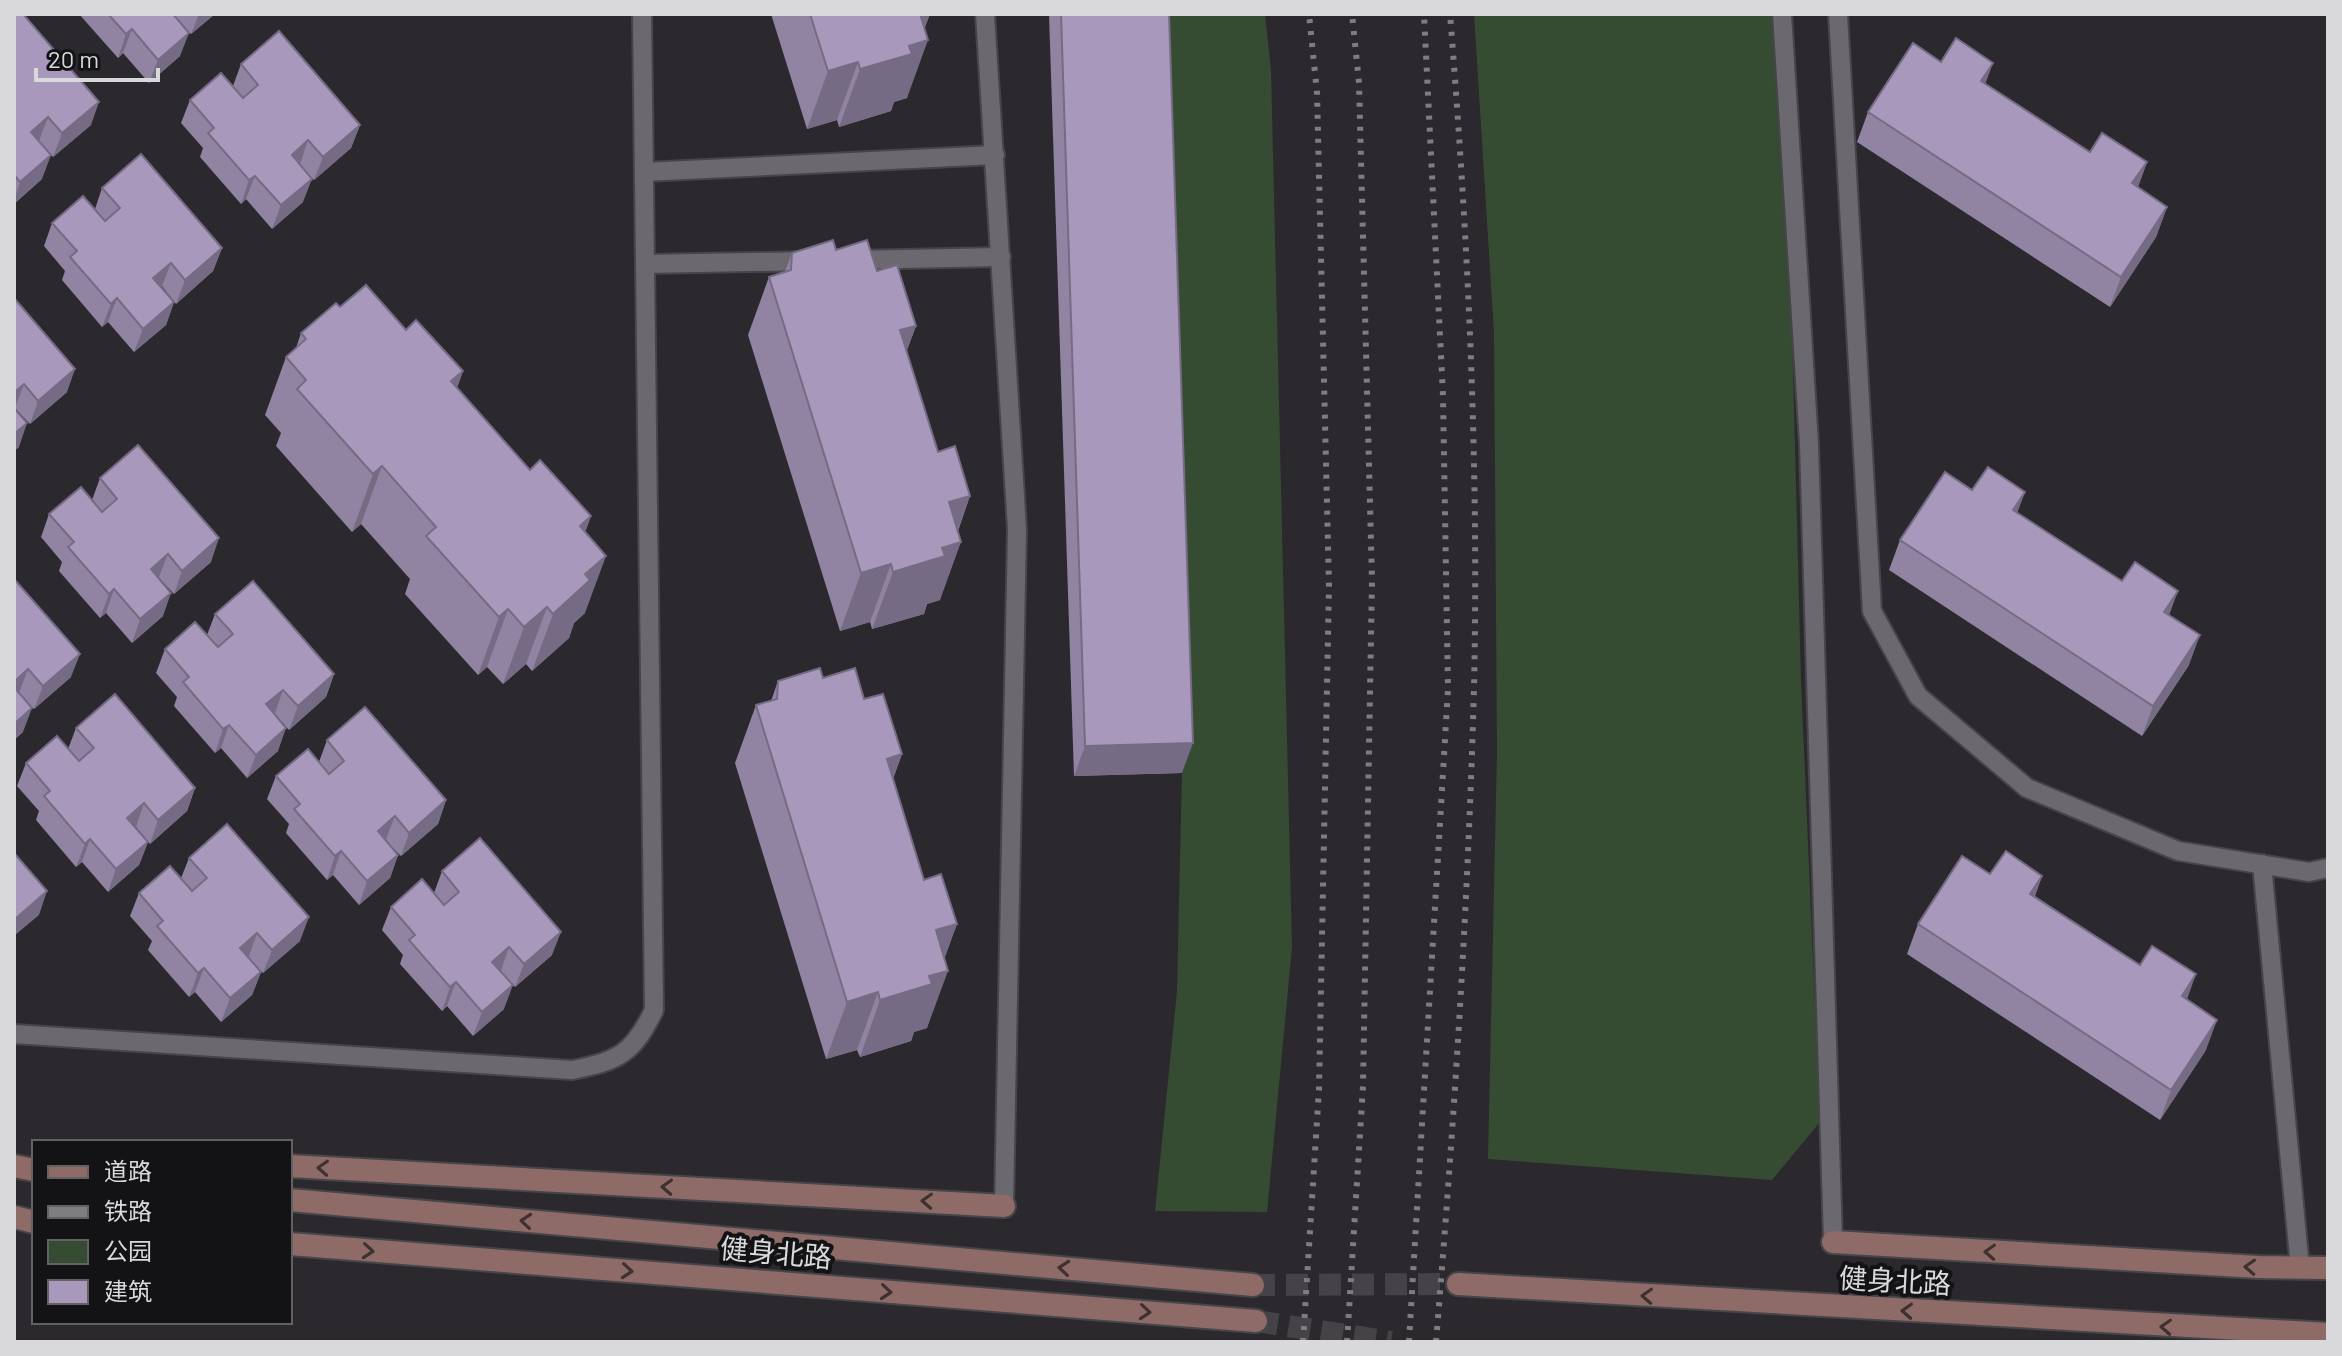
<svg xmlns="http://www.w3.org/2000/svg" width="2342" height="1356" font-family="Barlow,'Noto Sans SC',sans-serif">
<rect width="100%" height="100%" fill="#2b282e"/>
<!-- green -->
<g fill="#354c33">
<path d="M1157,14H1265L1271,70L1292,947L1267,1212L1155,1211L1177,991L1182,773Z"/>
<path d="M1474,14H1780L1785,55L1801,681L1820,1122L1772,1180L1488,1159L1497,752L1494,333Z"/>
</g>
<g fill="none" stroke-linecap="round" stroke-linejoin="round">
<!-- secondary-tunnel -->
<g stroke="#454248" stroke-width="22" stroke-dasharray="22 11" stroke-linecap="butt">
<path d="M1253,1285L1458,1284"/>
<path d="M1256,1321L1391,1342"/>
</g>
<!-- service casing -->
<g stroke="#464549" stroke-width="22">
<g id="service">
<path d="M985,14L1017,529L1004,1206"/>
<path d="M1782,14L1809,444L1833,1242"/>
<path d="M1838,14L1872,611L1918,696L2027,788L2178,851L2309,872L2328,868"/>
<path d="M644,172L995,155"/>
<path d="M852,260L1001,257"/>
<path d="M645,264L811,261"/>
<path d="M2262,864L2300,1268"/>
<path d="M14,1034L572,1070C618,1061 633,1054 654,1010L642,14"/>
</g>
</g>
<!-- secondary casing -->
<g stroke="#464549" stroke-width="26">
<g id="secondary">
<path d="M14,1166L34,1170"/>
<path d="M290,1166L1004,1206"/>
<path d="M290,1200L1253,1285"/>
<path d="M14,1217L34,1222"/>
<path d="M1833,1242L2258,1267L2328,1268"/>
<path d="M290,1244L1256,1321"/>
<path d="M1458,1284L2328,1334"/>
</g>
</g>
<!-- service -->
<use href="#service" stroke="#6b686f" stroke-width="18"/>
<!-- secondary -->
<use href="#secondary" stroke="#8e6b66" stroke-width="22"/>
<!-- rail -->
<g stroke="#7f7d82" stroke-width="6" stroke-dasharray="4 8" stroke-linecap="butt">
<path d="M1303,1342L1319,1089L1329,586L1317,93L1309,14"/>
<path d="M1347,1342L1363,1086L1372,580L1359,83L1352,14"/>
<path d="M1409,1342L1448,689L1443,396L1424,14"/>
<path d="M1436,1342C1454,1125 1468,906 1474,688C1479,464 1468,238 1450,14"/>
</g>
</g>
<!-- wall -->
<g fill="#9084a2">
<path d="M14,14L91,125L53,157L39,141L42,179L14,204Z"/>
<path d="M79,14H215L191,34L176,18L180,56L149,83L123,53L118,58Z"/>
<path d="M771,14H930L924,29L907,98L894,102L891,111L839,127L837,120L807,129Z"/>
<path d="M1049,14H1169L1182,773L1074,776Z"/>
<path d="M1941,62L1985,84L2090,152L2147,162L2138,187L2167,207L2156,237L2110,307L1857,142L1868,112Z"/>
<path d="M241,64L360,125L351,148L314,180L299,164L303,202L272,229L246,199L241,204L200,157L203,148L181,123L190,100L233,86Z"/>
<path d="M102,188L222,248L213,271L176,304L162,286L161,287L174,302L166,325L134,352L108,322L102,327L62,280L65,271L44,246L52,223L95,209Z"/>
<path d="M836,250L877,271L916,326L906,352L938,452L970,496L958,531L940,600L927,604L924,614L872,629L870,622L840,631L748,335L769,277L785,272L792,253Z"/>
<path d="M14,298L67,392L30,424L15,408L19,447L14,451Z"/>
<path d="M340,307L406,330L463,371L457,388L530,470L591,516L585,532V613L574,623L569,638L532,671L526,664L503,684L487,667L478,675L405,594L410,579L361,524L352,532L276,446L281,433L265,415L286,357L296,348L301,333Z"/>
<path d="M100,478L211,562L174,594L159,578L163,616L132,643L106,613L100,618L59,571L62,562L41,537L49,514L92,500Z"/>
<path d="M1972,490L2017,513L2169,616L2189,665L2142,736L1889,570L1900,540Z"/>
<path d="M14,579L71,677L34,709L19,693L23,732L14,740Z"/>
<path d="M215,614L334,674L326,697L289,730L274,713L278,751L247,778L221,748L215,753L174,706L177,697L156,673L165,649L207,635Z"/>
<path d="M823,678L864,699L902,754L893,779L924,880L957,924L944,958L927,1028L914,1032L911,1041L860,1057L857,1050L826,1059L735,763L756,705L771,701L778,681Z"/>
<path d="M76,728L195,788L187,811L150,844L136,827H135L148,842L139,865L108,892L82,862L76,867L36,820L39,811L17,786L26,763L68,749Z"/>
<path d="M327,740L446,800L438,824L401,856L385,840L398,855L390,878L359,905L333,875L327,880L286,833L289,824L267,799L276,776L319,762Z"/>
<path d="M189,858L300,941L263,973L248,957L261,972L252,995L221,1022L195,992L189,997L148,950L152,941L130,916L139,893L181,878Z"/>
<path d="M442,871L552,955L515,987L500,971L504,1009L473,1036L447,1006L442,1011L400,964L403,955L382,930L391,907L434,893Z"/>
<path d="M1990,874L2042,876L2035,896L2187,1000L2206,1050L2160,1120L1907,954L1918,924Z"/>
</g>
<!-- shaded-wall -->
<g fill="#766b84">
<path d="M199,14H215L191,34Z"/>
<path d="M911,14H930L919,43L928,40L907,98L894,102L891,111L839,127L860,69Z"/>
<path d="M132,29L123,53L118,58L126,34Z"/>
<path d="M189,33L180,56L149,83L158,60Z"/>
<path d="M858,62L837,120L807,129L828,71Z"/>
<path d="M1993,63L1982,93L1981,81Z"/>
<path d="M99,102L91,125L53,157L62,133Z"/>
<path d="M48,117L39,141L22,155L31,132Z"/>
<path d="M360,125L351,148L314,180L323,157Z"/>
<path d="M308,140L300,164L283,179L292,155Z"/>
<path d="M51,155L42,179L14,204V200L20,182Z"/>
<path d="M2147,162L2136,192L2132,183Z"/>
<path d="M255,176L246,199L241,204L249,180Z"/>
<path d="M312,179L303,202L272,229L281,205Z"/>
<path d="M2167,207L2156,237L2110,307L2121,277Z"/>
<path d="M222,248L213,271L176,304L185,280Z"/>
<path d="M171,263L162,286L145,302L153,278Z"/>
<path d="M117,298L108,322L102,327L111,304Z"/>
<path d="M174,302L166,325L134,352L143,329Z"/>
<path d="M916,326L895,383L900,330Z"/>
<path d="M75,369L67,392L30,424L38,401Z"/>
<path d="M463,371L442,428L451,381Z"/>
<path d="M24,384L15,408L14,409V393Z"/>
<path d="M27,423L19,447L14,451V434Z"/>
<path d="M382,466L361,524L352,532L373,474Z"/>
<path d="M2025,492L2014,522L2013,510Z"/>
<path d="M970,496L952,545L961,542L940,600L927,604L924,614L872,629L893,572L949,502Z"/>
<path d="M591,516L570,574L580,526Z"/>
<path d="M219,538L211,562L174,594L182,571Z"/>
<path d="M168,554L159,577L142,592L151,569Z"/>
<path d="M606,556L585,613L574,623L569,638L532,671L553,614L585,574Z"/>
<path d="M891,564L870,622L840,631L861,573Z"/>
<path d="M114,589L106,613L100,618L109,594Z"/>
<path d="M2178,591L2167,621L2164,612Z"/>
<path d="M171,593L163,616L132,643L140,619Z"/>
<path d="M547,607L526,664L503,684L524,627Z"/>
<path d="M508,609L487,667L478,675L499,617Z"/>
<path d="M2200,635L2189,665L2142,736L2153,706Z"/>
<path d="M80,654L71,677L34,709L43,686Z"/>
<path d="M28,669L19,693L14,698V682Z"/>
<path d="M334,674L326,697L289,730L298,706Z"/>
<path d="M283,690L275,713L257,728L266,704Z"/>
<path d="M32,708L23,732L14,740V724Z"/>
<path d="M229,725L221,748L215,753L223,729Z"/>
<path d="M286,728L278,751L247,778L256,755Z"/>
<path d="M1193,743L1182,773L1074,776L1085,746Z"/>
<path d="M902,754L881,811L887,759Z"/>
<path d="M195,788L187,811L150,844L158,820Z"/>
<path d="M446,800L438,824L401,856L409,833Z"/>
<path d="M144,803L136,827L118,842L127,818Z"/>
<path d="M395,816L386,839L369,854L378,831Z"/>
<path d="M90,839L82,862L76,867L85,844Z"/>
<path d="M148,842L139,865L108,892L116,869Z"/>
<path d="M341,851L333,875L327,880L335,856Z"/>
<path d="M398,855L390,878L359,905L367,881Z"/>
<path d="M2042,876L2031,906L2030,894Z"/>
<path d="M47,891L39,915L14,936V920Z"/>
<path d="M309,917L300,941L263,973L272,950Z"/>
<path d="M957,924L939,974L948,971L927,1028L914,1032L911,1041L860,1057L880,1000L936,930Z"/>
<path d="M561,932L552,955L515,987L524,964Z"/>
<path d="M257,933L249,956L232,971L240,948Z"/>
<path d="M509,947L501,971L484,985L492,962Z"/>
<path d="M204,968L195,992L189,997L198,973Z"/>
<path d="M261,972L252,995L221,1022L230,998Z"/>
<path d="M2196,974L2185,1005L2182,996Z"/>
<path d="M456,982L447,1006L442,1011L450,987Z"/>
<path d="M513,985L504,1009L473,1036L482,1012Z"/>
<path d="M878,992L857,1050L826,1059L847,1002Z"/>
<path d="M2217,1020L2206,1050L2160,1120L2171,1090Z"/>
</g>
<!-- building -->
<g fill="#a899bc" stroke="#766b84" stroke-width="2">
<path d="M14,14H23L99,102L62,133L48,117L31,132L51,155L20,182L14,175Z"/>
<path d="M108,14H173L189,33L158,60L132,29L126,34Z"/>
<path d="M810,14H920L928,40L909,46L912,54L860,69L858,62L828,71Z"/>
<path d="M1061,14H1169L1193,743L1085,746Z"/>
<path d="M279,31L360,125L323,157L308,140L292,155L312,179L281,205L255,176L249,180L208,133L214,128L190,100L221,73L243,98L258,85L241,64Z"/>
<path d="M1956,38L1993,63L1981,81L2090,152L2102,133L2147,162L2132,183L2167,207L2121,277L1868,112L1913,43L1941,62Z"/>
<path d="M141,154L222,248L185,280L171,263L153,278L174,302L143,329L117,298L111,304L70,257L77,251L52,223L83,196L105,221L120,208L102,188Z"/>
<path d="M833,240L836,250L867,240L877,271L897,265L916,326L900,330L938,452L955,446L970,496L949,502L961,542L942,548L945,556L893,572L891,564L861,573L769,277L791,270L792,253Z"/>
<path d="M366,285L406,330L416,320L463,371L451,381L530,470L540,460L591,516L580,526L606,556L585,574L590,580L553,614L547,607L524,627L508,609L499,617L426,536L436,527L382,466L373,474L297,389L306,380L286,357L306,339L301,333L336,303L340,307Z"/>
<path d="M14,298L75,369L38,401L24,384L14,393Z"/>
<path d="M14,408L27,423L14,434Z"/>
<path d="M138,445L219,538L182,571L168,554L151,569L171,593L140,619L114,589L109,594L68,547L74,542L49,514L81,487L102,512L117,499L100,478Z"/>
<path d="M1988,467L2025,492L2013,510L2122,581L2135,562L2178,591L2164,612L2200,635L2153,706L1900,540L1945,472L1972,490Z"/>
<path d="M14,579L80,654L43,686L28,669L14,682Z"/>
<path d="M253,581L334,674L298,706L283,690L266,704L286,728L256,755L229,725L223,729L183,682L189,677L165,649L195,622L218,647L233,634L215,614Z"/>
<path d="M820,668L823,678L855,668L864,699L883,694L902,754L887,759L924,880L941,874L957,924L936,930L948,971L929,976L932,984L880,1000L878,992L847,1002L756,705L777,699L778,681Z"/>
<path d="M14,687L32,708L14,724Z"/>
<path d="M115,694L195,788L158,820L144,803L127,818L148,842L116,869L90,839L85,844L44,796L50,791L26,763L57,736L79,761L94,748L76,728Z"/>
<path d="M365,707L446,800L409,833L395,816L378,831L398,855L367,881L341,851L335,856L294,809L300,804L276,776L308,749L329,774L344,761L327,740Z"/>
<path d="M227,824L309,917L272,950L257,933L240,948L261,972L230,998L204,968L198,973L157,926L163,921L139,893L170,866L192,891L207,878L189,858Z"/>
<path d="M480,838L561,932L524,964L509,947L492,962L513,985L482,1012L456,982L450,987L409,940L415,935L391,907L422,879L444,905L459,892L442,871Z"/>
<path d="M2006,851L2042,876L2030,894L2140,965L2152,946L2196,974L2182,996L2217,1020L2171,1090L1918,924L1962,856L1990,874Z"/>
<path d="M14,853L47,891L14,920Z"/>
</g>
<!-- one-way arrows -->
<defs><path id="oneway-chevron" d="M-2-3.5L2.5 0L-2 3.5" fill="none" stroke-width="1.6" stroke-linecap="round" stroke-linejoin="round" transform="scale(2)"/></defs>
<g stroke="#3e3131">
<use href="#oneway-chevron" transform="translate(323 1168) rotate(-177)"/>
<use href="#oneway-chevron" transform="translate(667 1187) rotate(-177)"/>
<use href="#oneway-chevron" transform="translate(927 1201) rotate(-177)"/>
<use href="#oneway-chevron" transform="translate(526 1221) rotate(-175)"/>
<use href="#oneway-chevron" transform="translate(368 1251) rotate(5)"/>
<use href="#oneway-chevron" transform="translate(1990 1252) rotate(-177)"/>
<use href="#oneway-chevron" transform="translate(2250 1267) rotate(-177)"/>
<use href="#oneway-chevron" transform="translate(1064 1268) rotate(-175)"/>
<use href="#oneway-chevron" transform="translate(627 1271) rotate(5)"/>
<use href="#oneway-chevron" transform="translate(886 1292) rotate(5)"/>
<use href="#oneway-chevron" transform="translate(1647 1296) rotate(-177)"/>
<use href="#oneway-chevron" transform="translate(1907 1311) rotate(-177)"/>
<use href="#oneway-chevron" transform="translate(1145 1312) rotate(5)"/>
<use href="#oneway-chevron" transform="translate(2166 1327) rotate(-177)"/>
</g>
<g text-anchor="middle" stroke-width="8" stroke-linejoin="round" paint-order="stroke">
<!-- street labels -->
<g font-size="28" fill="#d9d8db" stroke="#131214">
<text transform="translate(776 1253) rotate(5)" y="10">健身北路</text>
<text transform="translate(1895 1281) rotate(3)" y="10">健身北路</text>
</g>
</g>
<!-- border -->
<rect width="2342" height="1356" fill="none" stroke="#d9d8db" stroke-width="32"/>
<!-- legend -->
<rect x="32" y="1140" width="260" height="184" fill="#131214" stroke="#626164" stroke-width="2"/>
<rect x="48" y="1166" width="40" height="12" fill="#8e6b66" stroke="#626164" stroke-width="2"/>
<text x="104" y="1180" font-size="24" fill="#d9d8db">道路</text>
<rect x="48" y="1206" width="40" height="12" fill="#7f7d82" stroke="#626164" stroke-width="2"/>
<text x="104" y="1220" font-size="24" fill="#d9d8db">铁路</text>
<rect x="48" y="1240" width="40" height="24" fill="#354c33" stroke="#626164" stroke-width="2"/>
<text x="104" y="1260" font-size="24" fill="#d9d8db">公园</text>
<rect x="48" y="1280" width="40" height="24" fill="#a899bc" stroke="#626164" stroke-width="2"/>
<text x="104" y="1300" font-size="24" fill="#d9d8db">建筑</text>
<!-- scale -->
<path d="M36 68v12h122v-12" fill="none" stroke="#d9d8db" stroke-width="4"/>
<text x="48" y="68" font-size="24" fill="#d9d8db" stroke="#131214" stroke-width="6" paint-order="stroke">20 m</text>
</svg>
